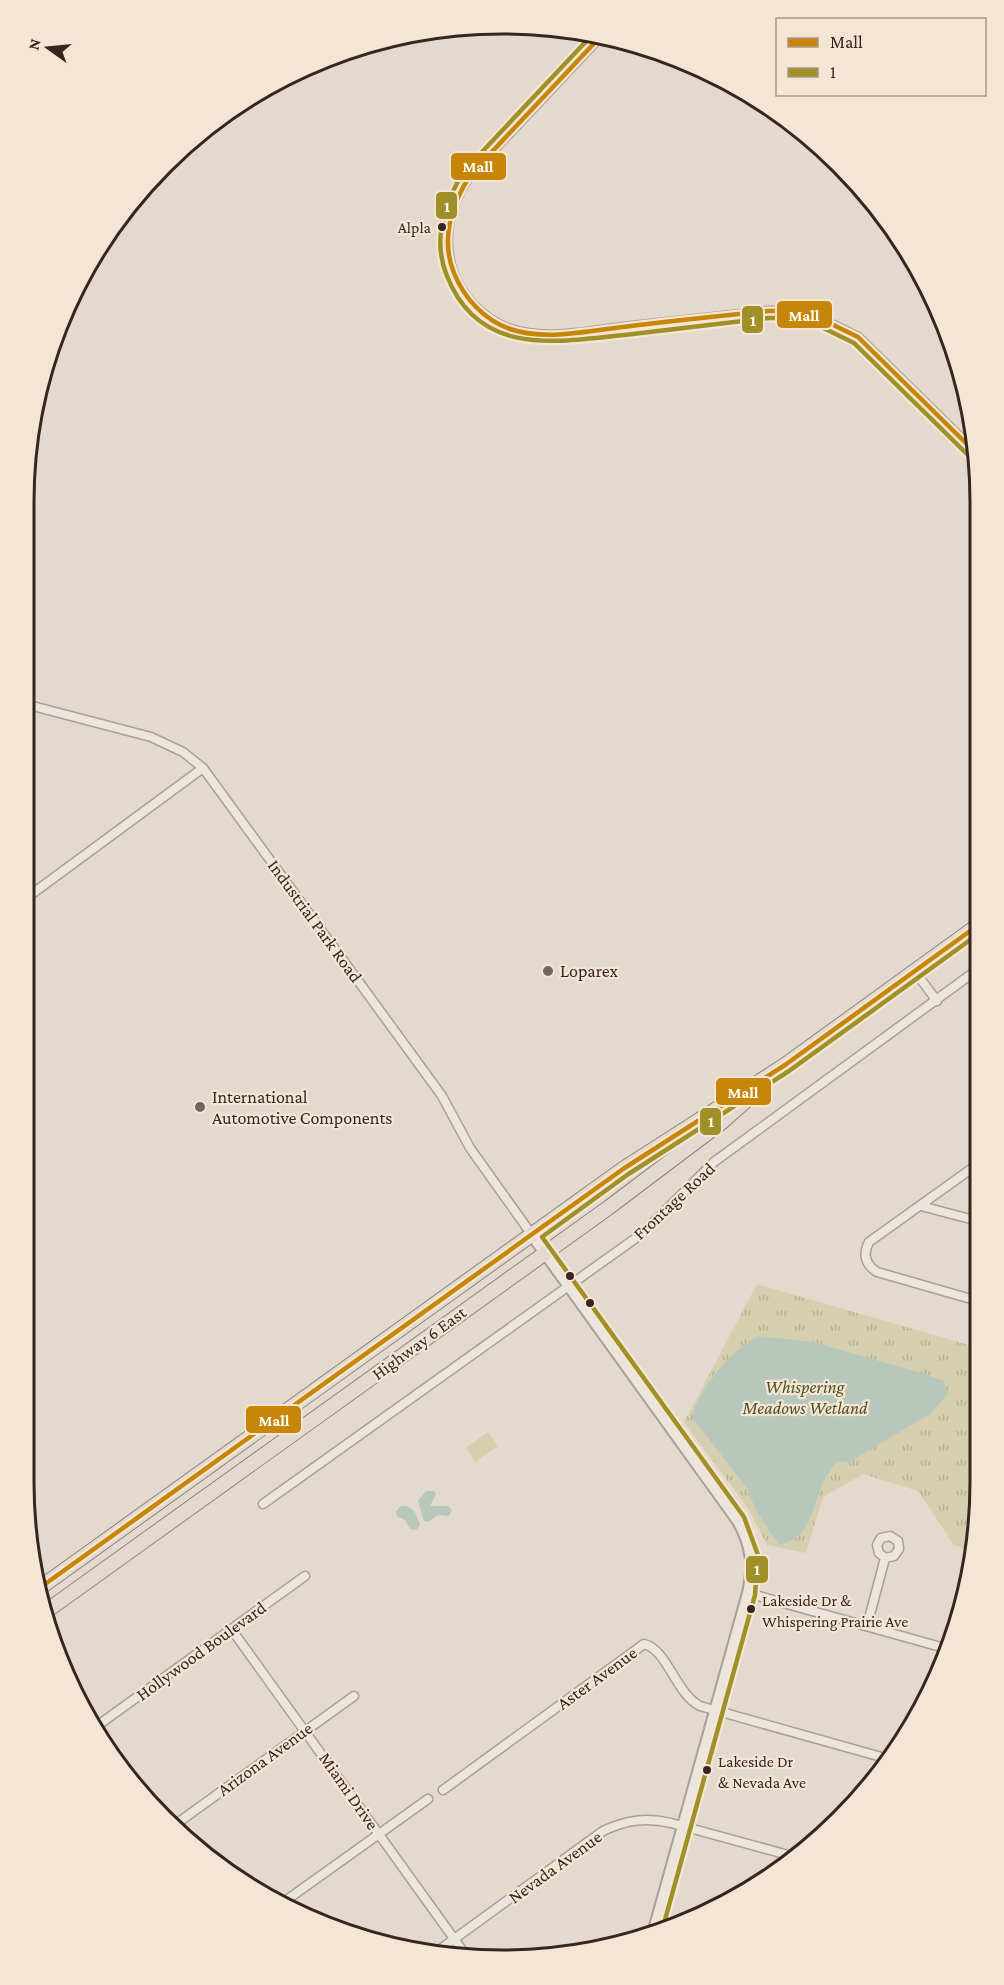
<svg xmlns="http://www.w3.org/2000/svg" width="1004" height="1985" font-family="'Crimson Pro',serif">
<defs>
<pattern id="park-tufts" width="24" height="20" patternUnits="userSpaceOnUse" patternTransform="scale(1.5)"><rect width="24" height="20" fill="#d5cfb0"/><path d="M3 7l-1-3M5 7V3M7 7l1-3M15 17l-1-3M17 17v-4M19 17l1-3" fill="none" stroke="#b7b297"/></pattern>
</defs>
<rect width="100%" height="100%" fill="#e3d9cd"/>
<!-- park -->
<path fill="url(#park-tufts)" d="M757,1284L979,1348V1514L973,1552L954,1545L918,1491L863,1474L823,1497L806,1553L767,1545L749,1510L684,1422Z"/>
<!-- garden -->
<path fill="#d5cfb0" d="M488,1432L498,1446L475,1462L466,1448Z"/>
<!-- water -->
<g fill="#b8c7bc">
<path d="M760,1336L813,1342L928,1375L944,1381L948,1394L930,1414L851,1461L837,1462C810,1487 821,1536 779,1545L758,1514L746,1487L692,1417C697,1391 735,1345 760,1336Z"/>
<path d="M426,1491H434L436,1494L430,1506H448L452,1510L449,1516L438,1515L428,1522L424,1521L418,1501Z"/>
<path d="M401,1506C414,1505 416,1514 420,1524L417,1530L410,1529L405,1520L397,1516L396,1511Z"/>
</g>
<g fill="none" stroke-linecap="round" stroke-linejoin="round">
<!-- minor casing -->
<g stroke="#a89f96" stroke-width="11">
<g id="minor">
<path d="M601,36L471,174C451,202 442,235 452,269C461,296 482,319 510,329C546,341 587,331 623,327C672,322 720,316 768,311H786L819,318L858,337L976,453"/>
<path d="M25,704L151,737L183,752L203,768L442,1096L470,1148L532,1235"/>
<path d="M25,899L203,768"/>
<path d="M916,973L937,1001"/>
<path d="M978,1164L869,1242C862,1255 866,1265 877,1272L978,1301"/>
<path d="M921,1206L978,1221"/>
<path d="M263,1504L643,1233L714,1162L977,970"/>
<path d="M748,1593L948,1649"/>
<path d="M867,1626L885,1558L894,1556L899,1549L898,1541L890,1536L881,1538L877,1545L879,1553L885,1558"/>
<path d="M232,1630L465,1954"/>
<path d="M97,1726L305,1576"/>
<path d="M443,1790L644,1644C667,1649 676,1694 700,1706L885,1758"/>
<path d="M176,1824L354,1696"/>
<path d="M281,1904L428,1799"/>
<path d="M435,1953L603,1831C626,1820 646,1817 671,1823L792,1856"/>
</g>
</g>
<!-- tertiary casing -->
<g stroke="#a89f96" stroke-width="14">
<path id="tertiary" d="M532,1235L738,1521C752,1546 754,1566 748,1593L654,1930"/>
</g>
<!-- primary casing -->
<g stroke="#8e847d" stroke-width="16">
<g id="primary">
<path d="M41,1587L623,1169L785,1065L977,926"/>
<path d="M45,1612L608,1208L722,1122L757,1091"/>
</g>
</g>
<!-- minor -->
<use href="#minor" stroke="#ece5de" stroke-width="8"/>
<!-- tertiary -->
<use href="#tertiary" stroke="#ece5de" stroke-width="10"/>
<!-- primary -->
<use href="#primary" stroke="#e2dad0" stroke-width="14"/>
<!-- bus-1 casing -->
<g stroke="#f4e5d4" stroke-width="9">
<g id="bus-1">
<path d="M601,36L471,174C452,203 440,239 454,273C464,298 484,320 510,329C546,341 586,331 623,327C671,321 720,316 768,311H786L819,318L858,337L976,453"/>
<path d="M41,1587L623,1169L785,1065L977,926"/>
</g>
</g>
<!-- bus-2 casing -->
<g stroke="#f4e5d4" stroke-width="9">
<g id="bus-2">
<path d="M592,35L466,169C444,200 432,240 447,276C480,360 562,341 633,334C678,329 723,323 768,318H785L817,325L854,343L971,458"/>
<path d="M663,1927L755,1595L758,1555L744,1517L542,1237L627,1175L789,1071L977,935"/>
</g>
</g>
<!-- bus-1 -->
<use href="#bus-1" stroke="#c78608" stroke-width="4.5"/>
<!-- bus-2 -->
<use href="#bus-2" stroke="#9f9128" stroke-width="4.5"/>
</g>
<!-- markers -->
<g fill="#36261f" stroke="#f4e5d4" stroke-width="2">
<circle cx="442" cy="227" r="5"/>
<circle cx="570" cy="1276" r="5"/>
<circle cx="590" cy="1303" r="5"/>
<circle cx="751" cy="1609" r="5"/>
<circle cx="707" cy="1770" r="5"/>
</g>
<g fill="#73655c" stroke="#f4e5d4" stroke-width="2">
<circle cx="548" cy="971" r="6"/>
<circle cx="200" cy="1107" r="6"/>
</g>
<g text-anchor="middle" stroke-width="4.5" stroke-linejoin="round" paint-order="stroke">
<!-- bus labels -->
<g font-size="16" fill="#36261f" stroke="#f4e5d4" text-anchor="start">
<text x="431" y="233" text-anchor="end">Alpla</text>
<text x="762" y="1606">Lakeside Dr &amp;<tspan x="762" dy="21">Whispering Prairie Ave</tspan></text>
<text x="718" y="1767">Lakeside Dr<tspan x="718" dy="21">&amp; Nevada Ave</tspan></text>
</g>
<!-- street labels -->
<g font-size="18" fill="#36261f" stroke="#f4e5d4">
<text transform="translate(315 921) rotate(54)" y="6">Industrial Park Road</text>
<text transform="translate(674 1201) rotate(-43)" y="6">Frontage Road</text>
<text transform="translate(419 1343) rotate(-36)" y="6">Highway 6 East</text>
<text transform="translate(201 1651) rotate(-36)" y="6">Hollywood Boulevard</text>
<text transform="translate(597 1678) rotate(-36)" y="6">Aster Avenue</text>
<text transform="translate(265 1759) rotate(-36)" y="6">Arizona Avenue</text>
<text transform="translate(349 1791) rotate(55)" y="6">Miami Drive</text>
<text transform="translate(555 1867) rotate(-36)" y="6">Nevada Avenue</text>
</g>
<!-- poi labels -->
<g font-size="18" fill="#36261f" stroke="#f4e5d4" text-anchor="start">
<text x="560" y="977">Loparex</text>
<text x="212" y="1103">International<tspan x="212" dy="21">Automotive Components</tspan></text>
</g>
<!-- park labels -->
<g font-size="18" font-style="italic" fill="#4e5226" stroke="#f4e5d4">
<text x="805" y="1393">Whispering<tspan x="805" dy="21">Meadows Wetland</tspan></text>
</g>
</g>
<!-- crop -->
<path d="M0 0H1004V1985H0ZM502 34H502A468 468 0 0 1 970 502V1482A468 468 0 0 1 502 1950H502A468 468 0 0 1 34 1482V502A468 468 0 0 1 502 34Z" fill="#f4e5d4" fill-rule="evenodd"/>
<path fill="none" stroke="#36261f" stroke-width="3" d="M502 34H502A468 468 0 0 1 970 502V1482A468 468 0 0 1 502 1950H502A468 468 0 0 1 34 1482V502A468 468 0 0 1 502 34Z"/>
<g stroke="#f4e5d4" stroke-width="2">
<rect x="450" y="152" width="57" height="29" rx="6" fill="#c78608"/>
<rect x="435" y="191" width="23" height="29" rx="6" fill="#9f9128"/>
<rect x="776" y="300" width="57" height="29" rx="6" fill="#c78608"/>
<rect x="741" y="305" width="23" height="29" rx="6" fill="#9f9128"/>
<rect x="715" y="1077" width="57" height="29" rx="6" fill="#c78608"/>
<rect x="699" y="1107" width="23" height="29" rx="6" fill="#9f9128"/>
<rect x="245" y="1405" width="57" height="29" rx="6" fill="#c78608"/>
<rect x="745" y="1555" width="24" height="29" rx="6" fill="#9f9128"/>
</g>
<g font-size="16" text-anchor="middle" font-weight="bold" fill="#fff">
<text x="478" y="172">Mall</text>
<text x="447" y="212">1</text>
<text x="804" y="321">Mall</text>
<text x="753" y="326">1</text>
<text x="743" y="1098">Mall</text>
<text x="711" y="1127">1</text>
<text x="274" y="1426">Mall</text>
<text x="757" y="1575">1</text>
</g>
<!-- legend -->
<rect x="776" y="18" width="210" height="78" fill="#f4e5d4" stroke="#a8998c" stroke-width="1.5"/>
<rect x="788" y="38" width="30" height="9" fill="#c78608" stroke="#a8998c" stroke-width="1.5"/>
<text x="830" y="48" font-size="18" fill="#36261f">Mall</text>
<rect x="788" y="68" width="30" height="9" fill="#9f9128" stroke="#a8998c" stroke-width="1.5"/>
<text x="830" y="78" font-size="18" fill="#36261f">1</text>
<!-- north arrow -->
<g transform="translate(48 48) rotate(285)" stroke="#f4e5d4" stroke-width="4.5" paint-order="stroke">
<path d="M0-4.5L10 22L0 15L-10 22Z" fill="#36261f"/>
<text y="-9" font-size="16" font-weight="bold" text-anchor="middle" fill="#36261f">N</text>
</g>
</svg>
